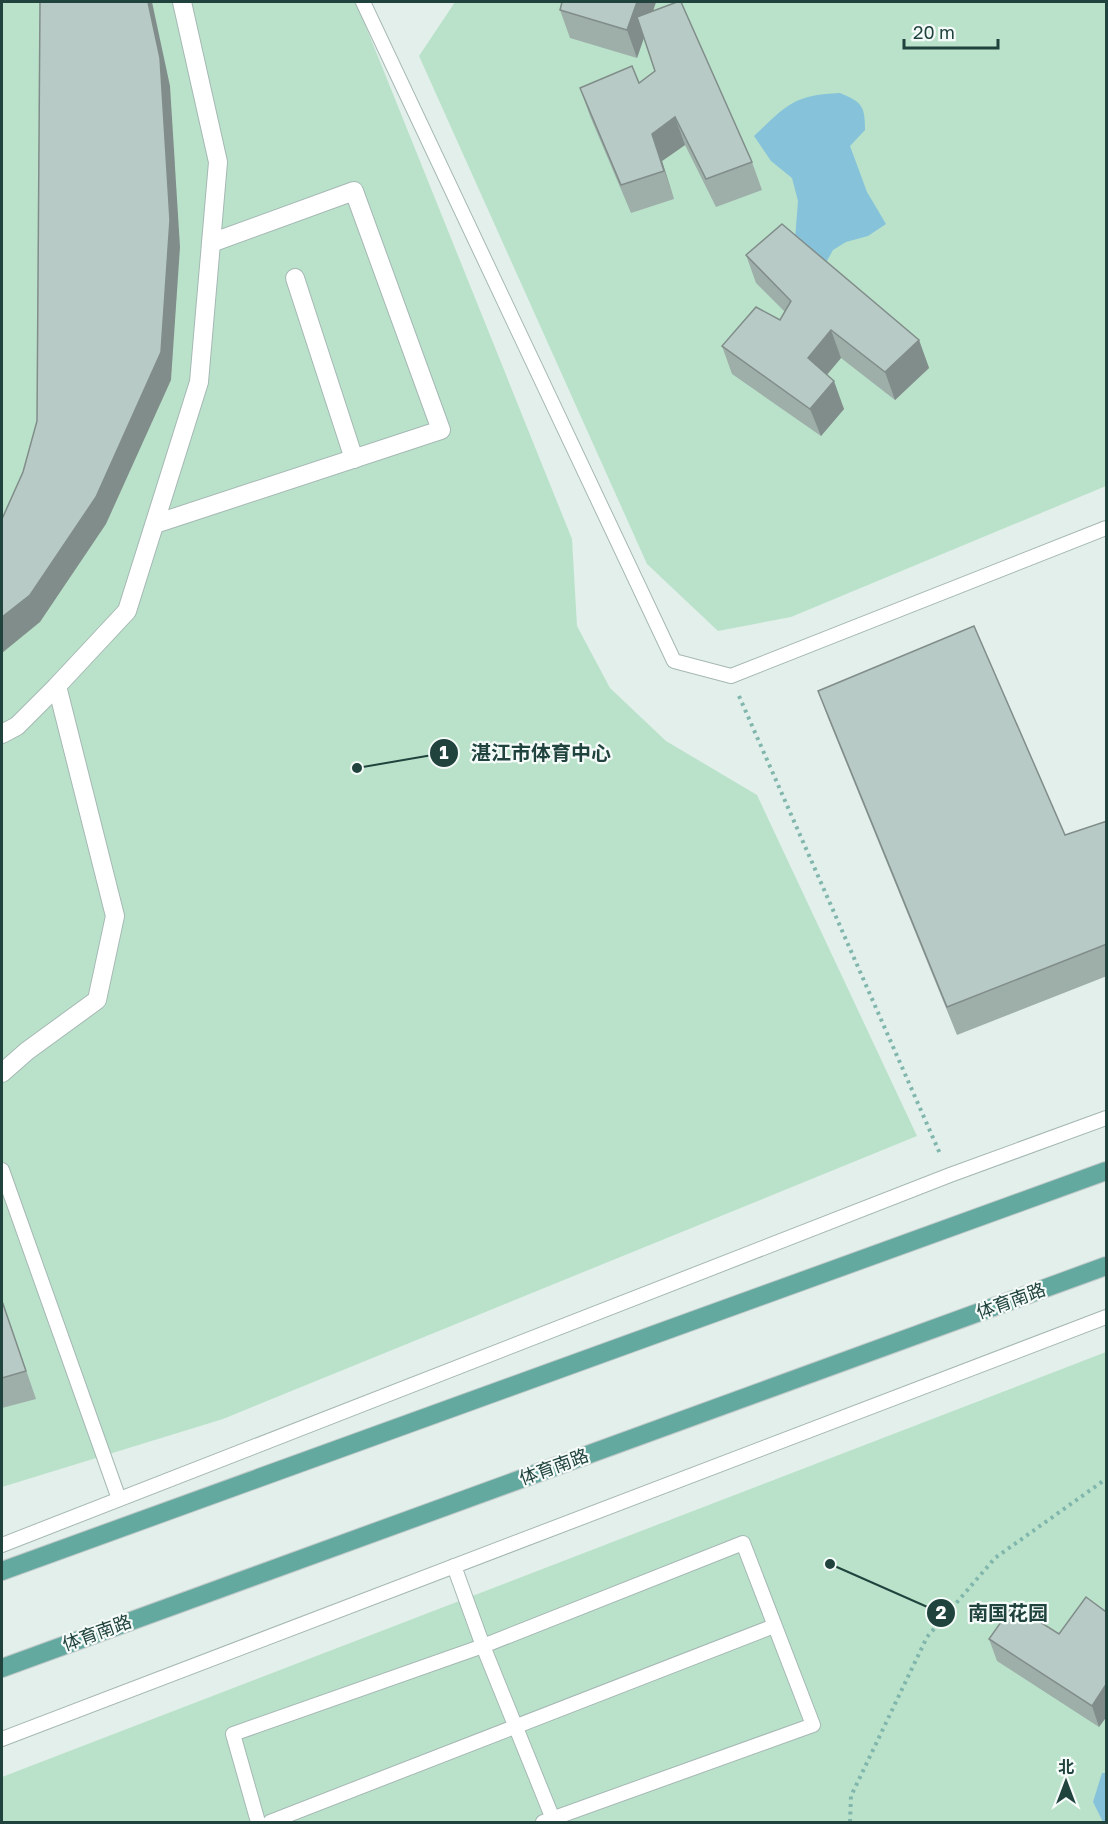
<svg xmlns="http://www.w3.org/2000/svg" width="1108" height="1824" font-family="'Golos Text','Noto Sans SC',sans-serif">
<rect width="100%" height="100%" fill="#e3efeb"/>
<!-- green -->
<g fill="#bae2ca">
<path d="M2,2H356L572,539L577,626L610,688L666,741L757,795L917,1136L223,1419L2,1487Z"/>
<path d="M455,2H1106V486L791,617L718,631L647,564L419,56Z"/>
<path d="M1106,1352V1822H2V1777Z"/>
</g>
<!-- water -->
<g fill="#86c2da">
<path d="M840,93C862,102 865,106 865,130L850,146L867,192L886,224L868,236L846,242L833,250L823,268L795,239L798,201L792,178L771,161L754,136C787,105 793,95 840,93Z"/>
<path d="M1102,1773H1106V1822H1103L1093,1802Z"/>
</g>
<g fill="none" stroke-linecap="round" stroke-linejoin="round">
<!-- lane casing -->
<g stroke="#a5b8b4" stroke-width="16">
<g id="lane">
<path d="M363,2L674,661L731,676L1106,528"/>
<path d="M2,1170L119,1499"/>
<path d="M2,1545L950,1175L1106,1118"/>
<path d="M454,1566L483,1646L553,1819"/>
<path d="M2,1739L1106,1317"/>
<path d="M258,1822L233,1734L483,1646L743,1543L813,1725L543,1822"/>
<path d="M270,1822L774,1626"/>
</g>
</g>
<!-- street casing -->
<g stroke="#a5b8b4" stroke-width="20">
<g id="street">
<path d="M295,278L354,459"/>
<path d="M155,524L441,430L354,191L211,243"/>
<path d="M2,734L17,726L57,686"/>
<path d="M2,1073L27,1051L97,1000L115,916L57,686L127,611L199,382L218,162L182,2"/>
</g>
</g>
<!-- primary casing -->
<g stroke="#c1cac9" stroke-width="20">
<g id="primary">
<path d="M2,1571L1106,1171"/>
<path d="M2,1668L1106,1266"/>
</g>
</g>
<!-- path -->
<g stroke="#80b6ac" stroke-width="4" stroke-dasharray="3 4.5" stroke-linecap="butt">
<path d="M739,696L941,1156"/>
<path d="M850,1822L851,1796L927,1637L995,1558L1106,1479"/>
</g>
<!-- lane -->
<use href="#lane" stroke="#fff" stroke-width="14"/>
<!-- street -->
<use href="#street" stroke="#fff" stroke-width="18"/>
<!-- primary -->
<use href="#primary" stroke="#63a9a0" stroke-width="18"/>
</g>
<!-- wall -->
<g fill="#9eaea9">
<path d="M656,2L653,11L752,162L762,190L716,207L685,145L662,161L674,199L631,213L590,116L580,88L639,83L655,71L644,38L637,58L570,38L560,10Z"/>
<path d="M746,255L919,340L929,368L895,400L841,358L827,375L844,409L821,436L732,374L722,346L780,320L785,312L756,283Z"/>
<path d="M818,691L1065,835L1107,821V976L957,1035L828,718Z"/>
<path d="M2,1300L36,1399L2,1408Z"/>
<path d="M1107,1610V1716L1099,1727L997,1661L989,1639L1059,1634Z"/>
</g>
<!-- shaded-wall -->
<g fill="#818d8a">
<path d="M148,2H152L170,86L180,247L171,380L106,524L40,622L2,653V617Z"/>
<path d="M637,2H656L637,58L627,30Z"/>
<path d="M675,117L685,145L662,161L674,199L652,134Z"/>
<path d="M831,330L841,358L818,385L808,358Z"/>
<path d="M919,340L929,368L895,400L885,372Z"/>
<path d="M834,381L844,409L821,436L810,409Z"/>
<path d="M1107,1683V1716L1099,1727L1092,1706Z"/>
</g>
<!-- building -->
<g fill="#b8cac5" stroke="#818d8a" stroke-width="1.5">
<path d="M40,2H148L160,58L170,220L161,352L96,497L30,595L2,617V519L23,472L37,421Z"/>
<path d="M562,2H637L627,30L560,10Z"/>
<path d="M677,2H681L752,162L706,179L675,117L652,134L664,171L621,185L580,88L632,66L639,83L655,71L637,17Z"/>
<path d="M782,224L919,340L885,372L831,330L808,358L834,381L810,409L722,346L756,307L780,320L791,301L746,255Z"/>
<path d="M974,626L1065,835L1107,821V944L947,1007L818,691Z"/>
<path d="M2,1301L26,1371L2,1378Z"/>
<path d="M1086,1597L1105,1611L1107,1610V1683L1092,1706L989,1639L1013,1605L1059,1634Z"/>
</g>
<g text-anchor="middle" stroke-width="4.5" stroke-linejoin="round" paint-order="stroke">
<!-- street labels -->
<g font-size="18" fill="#20433e" stroke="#f5fbf8">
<text transform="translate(1011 1301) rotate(-20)" y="6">体育南路</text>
<text transform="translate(554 1467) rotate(-20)" y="6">体育南路</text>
<text transform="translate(97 1633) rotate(-20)" y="6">体育南路</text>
</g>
</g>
<!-- callouts -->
<path fill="none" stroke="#20433e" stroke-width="2" d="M357 768L444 753M830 1564L941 1613"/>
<g fill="#20433e" stroke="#f5fbf8" stroke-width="2">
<circle cx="357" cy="768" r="6"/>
<circle cx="830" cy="1564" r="6"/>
<circle cx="444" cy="753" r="15"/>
<circle cx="941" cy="1613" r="15"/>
</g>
<g font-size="18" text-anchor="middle" font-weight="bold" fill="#fff">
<text x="444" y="759">1</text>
<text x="941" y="1619">2</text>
</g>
<g font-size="20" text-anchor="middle" font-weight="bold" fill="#20433e" stroke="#f5fbf8" stroke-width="4.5" stroke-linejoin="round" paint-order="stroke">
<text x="541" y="760">湛江市体育中心</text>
<text x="1008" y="1620">南国花园</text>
</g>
<!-- border -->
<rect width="1108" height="1824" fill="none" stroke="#20433e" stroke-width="6"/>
<!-- north arrow -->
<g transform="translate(1066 1782)" stroke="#f5fbf8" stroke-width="4.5" paint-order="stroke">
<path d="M0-4.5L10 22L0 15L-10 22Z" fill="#20433e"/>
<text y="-9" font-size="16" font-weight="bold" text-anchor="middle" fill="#20433e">北</text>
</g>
<!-- scale -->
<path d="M904 39v9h94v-9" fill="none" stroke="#20433e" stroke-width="3"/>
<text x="913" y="39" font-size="18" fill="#20433e" stroke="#f5fbf8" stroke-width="4.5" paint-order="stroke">20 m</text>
</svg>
